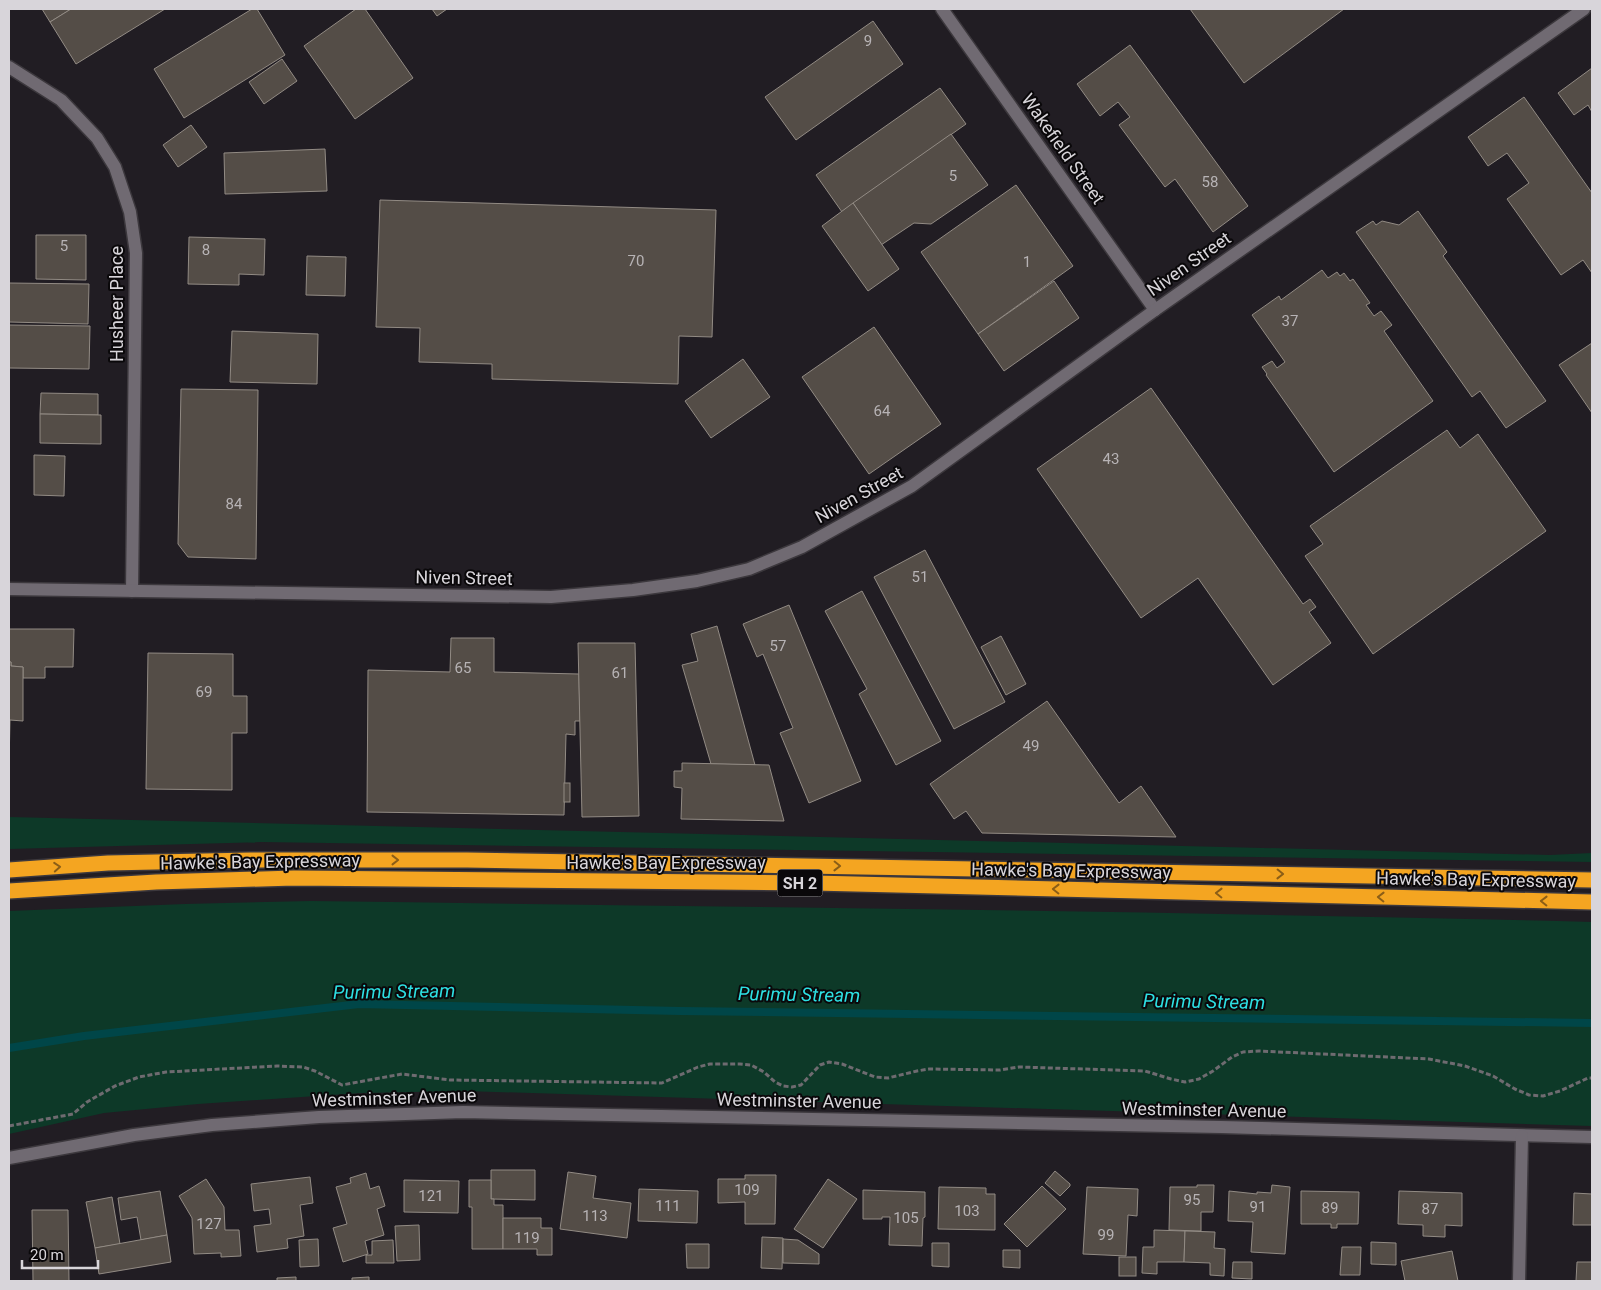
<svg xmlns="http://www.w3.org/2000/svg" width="1601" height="1290" font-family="Roboto,sans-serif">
<rect width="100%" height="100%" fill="#211d23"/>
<!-- green -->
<g fill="#0d3928">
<path d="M9,817L1550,855L1592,853V862L262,842L9,849Z"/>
<path d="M311,901C738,907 1165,911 1592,922V1126L465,1091L361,1093L198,1104L104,1113L9,1134V911L185,904Z"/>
</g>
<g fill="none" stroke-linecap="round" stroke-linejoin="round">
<!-- stream -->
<path stroke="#004648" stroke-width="8" d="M9,1048L84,1036L359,1004L680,1011L1592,1023"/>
</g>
<!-- building -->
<g fill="#544d47" stroke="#928b84">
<path d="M42,9H71L50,22Z"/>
<path d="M71,9H165L76,64L50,22Z"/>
<path d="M252,9H257L285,55L184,118L154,69Z"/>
<path d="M356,9H365L413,78L355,119L304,46Z"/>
<path d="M432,9H447L437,16Z"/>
<path d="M1190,9H1344L1244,83Z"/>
<path d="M873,21L903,64L796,140L765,97Z"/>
<path d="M1130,45L1248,206L1213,232L1175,179L1165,187L1119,125L1130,117L1118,102L1100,116L1077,84Z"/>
<path d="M282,59L297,81L264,104L249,82Z"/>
<path d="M1592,68V112L1588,105L1574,115L1558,93Z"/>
<path d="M940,88L966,124L842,212L816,175Z"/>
<path d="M1524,97L1592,193V273L1583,260L1561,275L1507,199L1529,183L1507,153L1488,166L1468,137Z"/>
<path d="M191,125L207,147L178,167L163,145Z"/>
<path d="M951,134L988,185L931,224L914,223L881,245L853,203Z"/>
<path d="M325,149L327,191L225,194L224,153Z"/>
<path d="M1016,185L1073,266L978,334L921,252Z"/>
<path d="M380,200L716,210L712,337L679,336L678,384L492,379V364L419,362L420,328L376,327Z"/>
<path d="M853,203L899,269L868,291L822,226Z"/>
<path d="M1418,211L1447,252L1443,256L1546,401L1506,428L1480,391L1472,397L1356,232L1373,221L1376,225L1382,221L1399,225Z"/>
<path d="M36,235H86V280L36,279Z"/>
<path d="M189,237L265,239L264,275L239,274V285L188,284Z"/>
<path d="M307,256L346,257L345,296L306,295Z"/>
<path d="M1322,270L1328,278L1337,272L1340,276L1344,273L1350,281L1353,279L1370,303L1366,305L1374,316L1381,311L1392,325L1384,331L1433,401L1334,472L1266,375L1267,374L1262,367L1272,361L1277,368L1285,362L1252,315L1279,296L1281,300Z"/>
<path d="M1054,281L1079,318L1004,371L978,334Z"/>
<path d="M9,283L89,284L88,324L9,322Z"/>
<path d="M9,325L90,326L89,369L9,368Z"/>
<path d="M874,327L941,424L869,474L802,377Z"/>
<path d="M232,331L318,334L317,384L230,382Z"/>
<path d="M1592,343V413L1559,365Z"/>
<path d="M743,359L770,397L711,438L685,401Z"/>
<path d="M1151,388L1303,604L1310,599L1316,607L1309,612L1331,643L1273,685L1198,578L1141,618L1037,469Z"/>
<path d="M181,389L258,390L256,559L188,557L178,544Z"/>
<path d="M41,393L98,394V415L40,414Z"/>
<path d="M40,414L101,415V444L40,443Z"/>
<path d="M1447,430L1460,448L1478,434L1546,531L1373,654L1305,556L1323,544L1310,526Z"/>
<path d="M34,455L65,456L64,496L34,495Z"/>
<path d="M925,550L1005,702L954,729L874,577Z"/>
<path d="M862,591L941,741L896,765L859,694L867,689L825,611Z"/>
<path d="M789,605L861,781L809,803L780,733L793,728L763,654L757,657L743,624Z"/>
<path d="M717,626L755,765L711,764L682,665L698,661L691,634Z"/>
<path d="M9,629H74L73,667H45V678H23V667L11,666V662H9Z"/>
<path d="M1001,636L1026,684L1006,695L981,647Z"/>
<path d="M451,638H494V672L579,674L580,721H575V735L566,734L564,815L367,812L368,670L450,672Z"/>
<path d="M578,643H635L639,816L582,817Z"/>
<path d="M148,653L233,654V696H247V733H232V790L146,789Z"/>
<path d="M9,662H11V666L23,667V721L10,720L9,765Z"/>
<path d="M1047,701L1119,803L1141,786L1176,837L982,833L966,811L954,819L930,784Z"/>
<path d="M682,763L769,765L784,821L681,819L682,788L674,787V771H682Z"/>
<rect x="564" y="783" width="6" height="19"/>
<path d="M491,1170H535V1200L491,1199Z"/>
<path d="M1055,1171L1070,1184V1186L1060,1196L1045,1183Z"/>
<path d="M568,1172L596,1176L593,1198L631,1203L627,1238L560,1229Z"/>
<path d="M366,1173L370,1189L379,1186L385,1206L377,1209L384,1235L365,1241L368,1254L343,1262L333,1228L347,1224L336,1187L351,1183L350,1178Z"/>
<path d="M745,1175H776L775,1224H745V1202L718,1203V1179H745Z"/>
<path d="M310,1177L313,1203L300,1205L304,1236L287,1239L288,1248L257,1252L254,1226L271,1224L269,1209L254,1211L251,1184Z"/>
<path d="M206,1179L224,1207L225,1230H239L241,1256L221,1257V1253L194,1254L192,1218L179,1196Z"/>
<path d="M828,1179L857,1199L823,1248L794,1229Z"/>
<path d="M404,1180L459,1181L458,1213L404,1212Z"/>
<path d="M469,1180H491V1199H494V1205H503V1249H472V1207H469Z"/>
<path d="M1197,1185H1214L1213,1212H1201V1231L1169,1230L1170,1187H1197Z"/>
<path d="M1272,1185L1290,1187L1285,1254L1251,1252L1253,1222L1228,1221L1229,1191L1257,1194V1192L1271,1193Z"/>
<path d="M1042,1186L1066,1209L1027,1247L1004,1224Z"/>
<path d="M939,1187L986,1188V1194H995V1230L938,1229Z"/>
<path d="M1087,1187L1138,1189L1137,1216L1128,1215L1126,1256L1083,1254Z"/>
<path d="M639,1189L698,1191L697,1223L638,1221Z"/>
<path d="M863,1190L925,1192V1217L923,1218L922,1246L889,1245L890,1217H882V1219H863Z"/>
<path d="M160,1191L167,1235L141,1240L137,1217L121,1220L118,1198Z"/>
<path d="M1301,1191L1359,1192L1358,1224H1337V1228H1331V1224H1301Z"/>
<path d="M1399,1191L1462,1193V1226L1445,1225V1237L1423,1236V1225L1398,1224Z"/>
<path d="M1574,1193L1592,1194V1225H1573Z"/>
<path d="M112,1197L120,1244L95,1248L86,1202Z"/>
<path d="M32,1210H68L69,1281H33Z"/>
<path d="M503,1218H541V1228H552V1255H537V1249H503Z"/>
<path d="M419,1225L420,1260L397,1261L395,1226Z"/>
<path d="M1154,1230L1185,1231L1184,1262H1157V1274L1142,1273L1143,1247H1154Z"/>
<path d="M1185,1231L1215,1232L1214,1248L1225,1249L1224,1276L1210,1275V1263L1184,1262Z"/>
<path d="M167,1235L171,1262L99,1274L95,1248Z"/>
<path d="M762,1237L783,1238L782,1269L761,1268Z"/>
<path d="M318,1239L319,1266L300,1267L299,1240Z"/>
<path d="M783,1239L798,1240L819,1254V1264L783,1263Z"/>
<path d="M393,1240L394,1263H366V1255H372V1241Z"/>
<path d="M1371,1242L1396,1243V1265L1371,1264Z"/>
<path d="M932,1243H949V1267L932,1266Z"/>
<path d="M686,1244H709V1268H687Z"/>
<path d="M1342,1247H1361L1360,1275H1340Z"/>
<path d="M1003,1250H1020V1268L1003,1267Z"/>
<path d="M1452,1251L1458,1281H1405L1401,1261Z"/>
<rect x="1119" y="1257" width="17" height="19"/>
<path d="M1233,1262H1252V1279L1232,1278Z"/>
<path d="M1577,1262H1592V1281H1576Z"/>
<path d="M296,1277V1281H277V1278Z"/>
<path d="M369,1277V1281H352V1278Z"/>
</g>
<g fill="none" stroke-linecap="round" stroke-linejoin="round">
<!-- minor casing -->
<g stroke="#3c383d" stroke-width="15">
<g id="minor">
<path d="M942,9L1155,310"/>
<path d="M9,67L61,100L97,138L115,167L130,212L136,253L132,591"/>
<path d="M9,589L551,597L633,590L697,581L749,569L802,547L912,486L1155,310L1584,9"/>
<path d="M9,1158L134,1135L212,1125L319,1117L463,1112L1221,1127L1592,1137"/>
<path d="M1519,1281L1522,1136"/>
</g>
</g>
<!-- highway casing -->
<g stroke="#3c383d" stroke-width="18">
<g id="highway">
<path d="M9,870L108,863L251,860H467L1592,880"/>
<path d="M9,891L156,882L294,878L814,883L1592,902"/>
</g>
</g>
<!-- path -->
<path stroke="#6e6b70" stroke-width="3" stroke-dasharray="5 2.5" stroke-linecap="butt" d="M9,1126L73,1114L87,1102L115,1086L139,1077L166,1072L277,1066L303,1067L315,1071L342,1085L402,1074L450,1080L662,1083L698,1067L710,1064H740L751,1065L764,1072L775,1082L783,1086L792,1087L801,1085L820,1065L829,1062L842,1064L875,1077L888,1078L917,1071L929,1069L1000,1070L1019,1067L1145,1071L1171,1079L1185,1082L1199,1079L1213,1071L1232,1057L1243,1052L1259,1051L1429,1059L1465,1066L1493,1076L1515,1089L1529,1095L1543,1096L1560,1091L1588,1078H1592"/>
<!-- minor -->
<use href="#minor" stroke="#706a72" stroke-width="12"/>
<!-- highway -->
<use href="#highway" stroke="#f4a521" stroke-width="15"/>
</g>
<!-- one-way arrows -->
<defs><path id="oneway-chevron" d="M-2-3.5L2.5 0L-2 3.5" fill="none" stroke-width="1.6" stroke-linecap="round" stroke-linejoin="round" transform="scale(1.25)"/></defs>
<g stroke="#8b5e17">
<use href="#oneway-chevron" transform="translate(395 860)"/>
<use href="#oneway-chevron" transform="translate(837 866) rotate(1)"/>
<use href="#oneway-chevron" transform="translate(57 867) rotate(-4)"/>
<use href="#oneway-chevron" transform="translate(1280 874) rotate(1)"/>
<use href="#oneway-chevron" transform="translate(1056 889) rotate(-179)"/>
<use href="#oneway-chevron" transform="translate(1219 893) rotate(-179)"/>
<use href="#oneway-chevron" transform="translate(1381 897) rotate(-179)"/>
<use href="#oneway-chevron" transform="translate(1544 901) rotate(-179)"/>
</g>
<g text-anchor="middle" stroke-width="4" stroke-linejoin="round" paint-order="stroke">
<!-- number labels -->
<g font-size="15" fill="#b7b3b5">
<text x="868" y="46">9</text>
<text x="953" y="181">5</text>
<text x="1210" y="187">58</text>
<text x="64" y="251">5</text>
<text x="206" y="255">8</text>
<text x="636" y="266">70</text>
<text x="1027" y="267">1</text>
<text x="1290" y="326">37</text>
<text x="882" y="416">64</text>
<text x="1111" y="464">43</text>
<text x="234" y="509">84</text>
<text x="920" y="582">51</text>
<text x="778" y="651">57</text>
<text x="463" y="673">65</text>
<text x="620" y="678">61</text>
<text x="204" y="697">69</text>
<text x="1031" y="751">49</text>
<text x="747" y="1195">109</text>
<text x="431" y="1201">121</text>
<text x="1192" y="1205">95</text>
<text x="668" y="1211">111</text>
<text x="1258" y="1212">91</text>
<text x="1330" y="1213">89</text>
<text x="1430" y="1214">87</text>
<text x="967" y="1216">103</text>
<text x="595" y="1221">113</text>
<text x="906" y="1223">105</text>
<text x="209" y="1229">127</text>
<text x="1106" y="1240">99</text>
<text x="527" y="1243">119</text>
</g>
<!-- shield labels -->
<rect fill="#0a080a" stroke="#9a989c" stroke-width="1" x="777.5" y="869.5" width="45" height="27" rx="4"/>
<g font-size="16" font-weight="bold" fill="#d8d5da">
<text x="800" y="889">SH 2</text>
</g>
<!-- street labels -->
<g font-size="18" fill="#d8d5da" stroke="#0a080a">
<text transform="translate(1063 149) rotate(55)" y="6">Wakefield Street</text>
<text transform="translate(1189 264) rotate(-35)" y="6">Niven Street</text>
<text transform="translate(117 304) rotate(-90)" y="6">Husheer Place</text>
<text transform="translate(859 495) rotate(-29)" y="6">Niven Street</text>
<text transform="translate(464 578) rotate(1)" y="6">Niven Street</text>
<text transform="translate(260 862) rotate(-1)" y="6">Hawke's Bay Expressway</text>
<text x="666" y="869">Hawke's Bay Expressway</text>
<text transform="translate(1071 871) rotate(1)" y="6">Hawke's Bay Expressway</text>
<text transform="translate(1476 880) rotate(1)" y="6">Hawke's Bay Expressway</text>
<text transform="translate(394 1098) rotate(-2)" y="6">Westminster Avenue</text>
<text transform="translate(799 1101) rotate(1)" y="6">Westminster Avenue</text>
<text transform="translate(1204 1110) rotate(1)" y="6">Westminster Avenue</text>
</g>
<!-- water labels -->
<g font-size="19" font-style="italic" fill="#2ddfe2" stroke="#0a080a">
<text transform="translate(394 991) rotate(-1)" y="7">Purimu Stream</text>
<text transform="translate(799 994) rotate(1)" y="7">Purimu Stream</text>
<text transform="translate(1204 1001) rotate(1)" y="7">Purimu Stream</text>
</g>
</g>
<!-- border -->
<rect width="1601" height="1290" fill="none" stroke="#d8d5da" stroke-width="20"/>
<!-- scale -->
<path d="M22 1260v8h76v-8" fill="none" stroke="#d8d5da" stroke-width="2.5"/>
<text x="30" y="1260" font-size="15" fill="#d8d5da" stroke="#0a080a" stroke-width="4" paint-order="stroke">20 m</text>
</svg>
